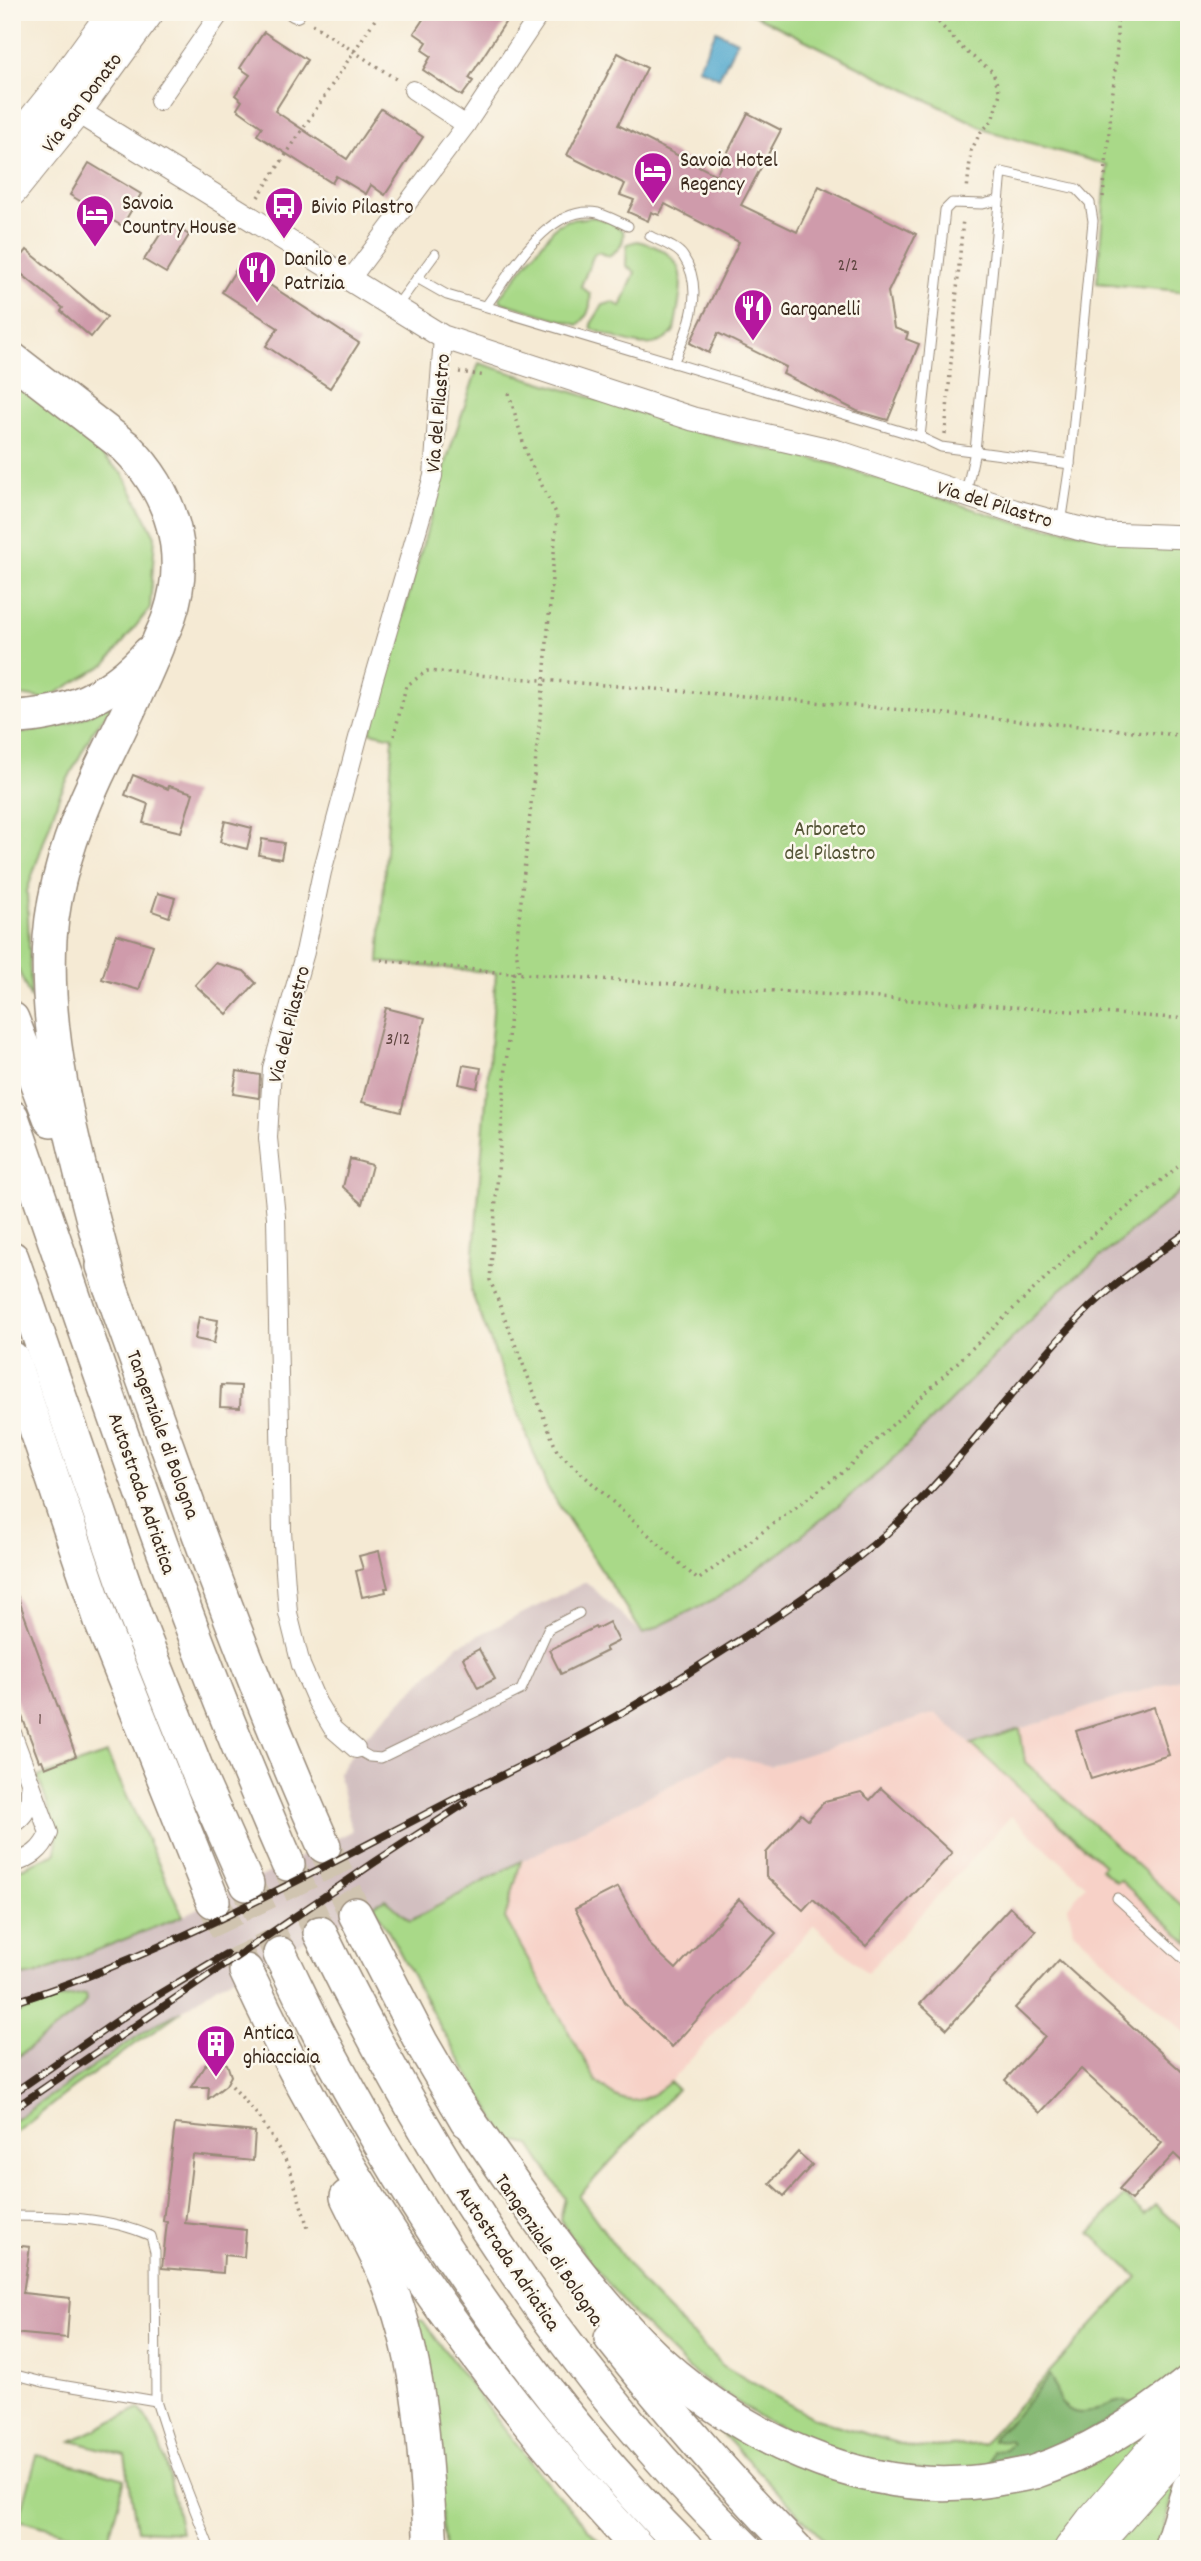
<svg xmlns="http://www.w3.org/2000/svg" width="1201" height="2561" font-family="Dekko,sans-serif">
<rect width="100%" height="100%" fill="#fbf7ec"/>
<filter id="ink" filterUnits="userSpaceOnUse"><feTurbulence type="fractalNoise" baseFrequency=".0143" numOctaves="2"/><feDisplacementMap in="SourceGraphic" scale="14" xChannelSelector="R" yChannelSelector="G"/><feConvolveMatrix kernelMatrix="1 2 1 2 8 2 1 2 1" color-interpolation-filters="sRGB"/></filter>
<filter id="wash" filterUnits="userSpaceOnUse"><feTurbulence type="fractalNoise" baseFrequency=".00686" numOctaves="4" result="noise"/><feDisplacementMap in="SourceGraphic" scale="28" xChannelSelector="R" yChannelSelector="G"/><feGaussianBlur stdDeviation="1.57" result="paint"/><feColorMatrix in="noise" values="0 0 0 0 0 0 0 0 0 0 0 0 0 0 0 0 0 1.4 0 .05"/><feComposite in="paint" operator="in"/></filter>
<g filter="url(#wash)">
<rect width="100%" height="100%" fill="#f5ead4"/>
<!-- built -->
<path fill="#f7d1c7" d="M1189,1676V2036L1073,1931L1068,1906L1086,1885L1011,1816L867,1973L814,1925L670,2082L657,2093L641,2100L625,2101L610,2095L596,2081L505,1918L521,1861L727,1756L772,1766L935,1712L971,1744Z"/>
<!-- industrial -->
<path fill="#d2bfc0" d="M1189,1184V1676L971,1744L935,1713L771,1766L727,1756L438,1904L410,1921L385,1899L217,1986L73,2088L12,2136V1937L166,1881L183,1916L352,1831L338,1773L363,1739L457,1646L586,1582L643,1634L717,1598L783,1551L885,1467L1059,1290Z"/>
<!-- green -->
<g fill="#a9d988" stroke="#728253" stroke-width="2">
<path d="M748,12H1189V292L1097,283L1107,165L992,132Z"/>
<path d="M594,217L611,222L623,231C625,243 618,251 608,256L598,252L594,254L581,286L590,294C592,307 588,317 578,325L501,302L500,297L556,226L568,220Z"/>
<path d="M637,241C694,254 682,284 674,331C653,358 618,338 592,329L591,324L603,305L613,302L621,307L635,272L626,266L627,244Z"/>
<path d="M479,363L734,442L830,463L1017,523L1189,548V1184L1060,1290L885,1467L783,1551L717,1598L643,1634L547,1487L471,1291L496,973L379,962L393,737L370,732L447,459Z"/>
<path d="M12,383L49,408L123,474L155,536L150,608L106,664L46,699L12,694Z"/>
<path d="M116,702L93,731L60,794L27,891L31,999L12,956V735L71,723Z"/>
<path d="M1020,1729L1025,1762L1189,1912V1944L1120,1880L1116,1882L1101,1869L1104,1865L971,1744Z"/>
<path d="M107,1754L183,1916L35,1975L12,1976V1872L56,1853L57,1832L38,1777Z"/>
<path d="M521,1861L505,1918L596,2081C623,2108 642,2106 670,2082L677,2089L579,2196L644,2286L722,2365L813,2418L914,2448L983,2444L1137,2277L1090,2233L1124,2196L1145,2215L1155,2205L1189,2236V2366L1142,2405L963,2475L862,2462L764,2420L691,2371L634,2315L583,2253L560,2219L565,2198L530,2145L508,2140L442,2030L374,1905L385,1899L410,1921Z"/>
<path d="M85,1994L86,2000L81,2009L12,2061V2015L58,1999Z"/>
<path d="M182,2011L73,2088L12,2136V2122L156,2024Z"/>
<path d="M420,2320L423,2321C481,2399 539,2479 607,2549H445L417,2322Z"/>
<path d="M139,2408C166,2441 172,2491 181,2532L137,2530L125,2455L72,2441Z"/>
<path d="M699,2409L897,2493L1176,2411L1053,2549H832Z"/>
<path d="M37,2455L125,2479L107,2544L19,2520Z"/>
<path d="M1187,2462L1172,2499L1159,2549H1112Z"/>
</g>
<!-- forest -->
<path fill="#86b974" stroke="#607249" stroke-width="2" d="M1050,2375C1057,2382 1054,2395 1062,2404C1082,2424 1098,2405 1118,2401C1123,2400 1128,2403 1134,2403V2406L1064,2446L995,2466L990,2463L993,2451L1005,2449L1012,2443L1009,2440L992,2441L993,2438C1000,2429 1010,2423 1017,2414C1027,2401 1040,2389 1050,2375Z"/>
<!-- water -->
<path fill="#50a7cd" stroke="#466876" stroke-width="2" d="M716,31L737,41L719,78L698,68Z"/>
<g id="blocks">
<!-- building -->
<g fill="#cf9bab">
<path d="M428,12H512L469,78L473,81L462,96L423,70L431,56L422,50L427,42L414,33Z"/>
<path d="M264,32L307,60L275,111L347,159L381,109L423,137L385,195L371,185L366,194L336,176L332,183L257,135L262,127L237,109L242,101L235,95L250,75L240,68Z"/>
<path d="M618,53L647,68L618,125L716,175L748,113L781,130L741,205L797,232L819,186L916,234L888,292L894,328L908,333L906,339L919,344L888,420L857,411L783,374L786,367L718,333L709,353L690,343L739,242L665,204L659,215L651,212L648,221L628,212L634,200L620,195L625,184L567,155Z"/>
<path d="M89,163L141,194L122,226L70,195Z"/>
<path d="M168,222L189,235L166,273L144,260Z"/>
<path d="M27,250L107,317L91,337L61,311L63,308L13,267Z"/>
<path d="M239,265L359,343L330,388L266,346L278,328L222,292Z"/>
<path d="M133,775L168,789L169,786L193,793L181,832L143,823L148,804L125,795Z"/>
<path d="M225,821L252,828L247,849L220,842Z"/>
<path d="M262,839L284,843L281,859L259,855Z"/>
<path d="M158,893L175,898L169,917L152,911Z"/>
<path d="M116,934L153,945L139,990L102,979Z"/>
<path d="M215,963L244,971L256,983L227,1014L195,985Z"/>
<path d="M386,1008L425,1018L401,1112L362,1102Z"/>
<path d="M463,1065L481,1068L477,1088L459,1084Z"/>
<path d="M237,1071L260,1075L259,1098L233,1094Z"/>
<path d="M350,1159L372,1165L362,1204L343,1187Z"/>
<path d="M199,1317L218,1320L214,1343L195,1339Z"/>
<path d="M221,1385L241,1386L240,1408L220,1407Z"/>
<path d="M379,1551L388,1588H385L386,1592L362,1597L356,1571L363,1569L359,1556Z"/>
<path d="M12,1587H14L76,1756L45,1768L42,1760L39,1761L12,1690Z"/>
<path d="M609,1622L619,1641L605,1648L607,1651L561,1674L549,1650L595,1627L596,1629Z"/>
<path d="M479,1649L495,1679L478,1688L463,1658Z"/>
<path d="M1154,1707L1169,1755L1091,1779L1076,1731Z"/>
<path d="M881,1788L952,1853L866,1946L813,1899L803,1910L766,1876V1853L801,1814L808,1820L825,1801L861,1792L870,1800Z"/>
<path d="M618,1887L650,1945L676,1969L739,1899L776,1933L672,2047L624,2003L575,1909Z"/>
<path d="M1010,1907L1036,1931L947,2029L920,2004Z"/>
<path d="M1059,1960L1189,2078V2168L1174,2154L1131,2200L1119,2189L1162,2143L1081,2069L1040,2113L1005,2080L1045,2036L1015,2008Z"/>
<path d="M215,2060L227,2064L231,2076L226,2085L208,2099L209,2087H191L205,2065Z"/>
<path d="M175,2124L255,2132L253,2161L193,2155L185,2223L246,2230L244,2257L224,2255L223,2273L162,2268L167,2222L163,2221Z"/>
<path d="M798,2152L812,2165L784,2196L770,2183Z"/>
<path d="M12,2245L30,2247L23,2293L70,2298L67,2338L12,2333Z"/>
</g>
</g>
</g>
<g filter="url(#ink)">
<use href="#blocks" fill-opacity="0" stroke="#988a79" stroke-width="2"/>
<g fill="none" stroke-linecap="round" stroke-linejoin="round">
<!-- motorway-tunnel -->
<g stroke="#d0c4b0" stroke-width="33" stroke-dasharray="33 17" stroke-linecap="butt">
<path d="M324,1846L355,1914"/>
<path d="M288,1864L320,1933"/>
<path d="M247,1884L280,1954"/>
<path d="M213,1901L246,1971"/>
</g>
<!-- service casing -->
<g stroke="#988a79" stroke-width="11">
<g id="service">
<path d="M650,236C659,241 677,247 683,256C706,290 688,331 673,363"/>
<path d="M417,278L447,295L920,437L941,447L1070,464"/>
<path d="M486,306C511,273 548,203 598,213C608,216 618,221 628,226"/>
<path d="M396,307L435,254"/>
<path d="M920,437L945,210L952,203L983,204L999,200"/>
<path d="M966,493L975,451L1002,172L1077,189L1090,203L1093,221L1070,464L1061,524"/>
<path d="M356,1749L370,1757L381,1758L521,1690L548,1629L579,1613"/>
<path d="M1117,1898L1189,1964"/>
<path d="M12,2216C58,2216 109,2217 151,2236L155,2252L156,2401L173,2454L210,2549"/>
<path d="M12,2374L43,2382L156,2401"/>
</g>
</g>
<!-- minor casing -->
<g stroke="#988a79" stroke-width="20">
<g id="minor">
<path d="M294,12L296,13"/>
<path d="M413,90L466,125"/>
<path d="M159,101L221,12"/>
<path d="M349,281L466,125L541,12"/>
<path d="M12,1733L49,1833C42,1851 30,1858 12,1864"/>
<path d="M356,1749L333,1729L317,1702L301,1665L288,1613L282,1531L276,1217L268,1138L272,1068L305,952L322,872L373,682L433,476L443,337"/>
<path d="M12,1824C26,1816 31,1805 30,1789"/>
</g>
</g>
<!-- tertiary casing -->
<g stroke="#988a79" stroke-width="25">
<path id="tertiary" d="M64,103L443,337L693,419L838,452L1014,511L1077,528L1104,534L1189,537"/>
</g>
<!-- primary casing -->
<g stroke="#988a79" stroke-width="32">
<g id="primary">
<path d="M12,146L53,95L113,12"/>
<path d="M12,191L76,112L149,12"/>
<path d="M1069,2549L1091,2520L1189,2408"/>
<path d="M1093,2549L1189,2441"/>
</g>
</g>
<!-- motorway casing -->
<g stroke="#988a79" stroke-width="36">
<g id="motorway">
<path d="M12,359L126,447C172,493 191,553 169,617C166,627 160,636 157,646C139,691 118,732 97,776C73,827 54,881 50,938C43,1056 82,1172 110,1286"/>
<path d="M12,717C68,716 112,695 149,653"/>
<path d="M12,1019L51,1120"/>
<path d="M12,1117C99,1368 181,1621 288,1864"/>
<path d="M12,1258L135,1615L203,1785L247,1884"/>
<path d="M103,1266C172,1461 240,1657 324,1846"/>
<path d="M12,1358L102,1624L213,1901"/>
<path d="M355,1914L421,2042L467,2121"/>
<path d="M320,1933C430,2157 566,2373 746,2549"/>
<path d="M280,1954C297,1988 313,2024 332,2058C425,2232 547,2409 686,2549"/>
<path d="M246,1971C344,2184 480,2378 639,2549"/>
<path d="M456,2102C514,2183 569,2270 639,2342C729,2434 867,2502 997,2479C1009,2477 1022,2475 1034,2472C1091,2453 1142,2420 1189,2382"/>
<path d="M347,2197C359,2222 372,2245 383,2270C422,2357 425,2455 431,2549"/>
<path d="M611,2338C670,2412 729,2481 796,2549"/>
<path d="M1170,2549L1189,2488"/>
</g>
</g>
<!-- path -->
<g stroke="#988a79" stroke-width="3.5" stroke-dasharray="2 5" stroke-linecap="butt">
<path d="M929,12L964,50L993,72L1000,93L992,121L980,133L971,151L967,190"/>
<path d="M312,24L399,81"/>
<path d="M258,197L380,12"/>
<path d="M1103,197L1117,48V12"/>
<path d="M459,372L486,376"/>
<path d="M509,393L527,456L557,515L544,680L516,948L519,973"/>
<path d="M945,434L963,218"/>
<path d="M394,736L406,686L427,671L782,699L1189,736"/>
<path d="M381,960L496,972L1189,1019"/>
<path d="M513,972L490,1280L557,1451L698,1580L843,1472L1079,1246L1189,1158"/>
<path d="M232,2086L260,2118L289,2166L308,2228"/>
</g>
<!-- service -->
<use href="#service" stroke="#fff" stroke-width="9"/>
<!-- minor -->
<use href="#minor" stroke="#fff" stroke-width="18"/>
<!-- tertiary -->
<use href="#tertiary" stroke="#fff" stroke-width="23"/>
<!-- primary -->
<use href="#primary" stroke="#fff" stroke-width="30"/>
<!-- motorway -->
<use href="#motorway" stroke="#fff" stroke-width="33"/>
<!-- rail casing -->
<g stroke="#3b2a1e" stroke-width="8">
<g id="rail">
<path d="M12,2003C165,1954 306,1876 447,1803C513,1769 581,1738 644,1700C675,1682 705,1662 735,1643C787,1610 839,1575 886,1534C959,1468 1013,1385 1082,1315C1110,1286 1155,1255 1189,1231"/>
<path d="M12,2094L136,2008L226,1954"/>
<path d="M12,2110L375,1862L464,1804"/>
</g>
</g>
<!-- rail -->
<use href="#rail" stroke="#fbf7ec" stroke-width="5" stroke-dasharray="16" stroke-linecap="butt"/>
</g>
</g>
<!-- icons -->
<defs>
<g id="hotel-pin" transform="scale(2.0125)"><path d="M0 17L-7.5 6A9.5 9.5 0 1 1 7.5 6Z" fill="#b5179e" stroke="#fbf7ec"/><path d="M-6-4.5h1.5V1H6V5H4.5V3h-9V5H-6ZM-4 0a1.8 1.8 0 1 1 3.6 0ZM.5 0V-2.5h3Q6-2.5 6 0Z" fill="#fff"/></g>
<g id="bus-pin" transform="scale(2.0125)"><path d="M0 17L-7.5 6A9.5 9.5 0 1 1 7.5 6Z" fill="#b5179e" stroke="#fbf7ec"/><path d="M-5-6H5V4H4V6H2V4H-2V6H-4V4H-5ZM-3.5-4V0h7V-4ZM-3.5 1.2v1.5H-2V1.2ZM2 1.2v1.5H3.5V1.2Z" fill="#fff"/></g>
<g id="restaurant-pin" transform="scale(2.0125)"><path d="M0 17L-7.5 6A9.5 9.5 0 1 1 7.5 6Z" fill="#b5179e" stroke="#fbf7ec"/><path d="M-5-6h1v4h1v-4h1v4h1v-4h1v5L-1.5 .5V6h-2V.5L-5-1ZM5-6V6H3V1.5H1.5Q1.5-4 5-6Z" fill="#fff"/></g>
<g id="building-pin" transform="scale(2.0125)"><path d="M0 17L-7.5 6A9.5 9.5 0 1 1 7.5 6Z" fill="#b5179e" stroke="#fbf7ec"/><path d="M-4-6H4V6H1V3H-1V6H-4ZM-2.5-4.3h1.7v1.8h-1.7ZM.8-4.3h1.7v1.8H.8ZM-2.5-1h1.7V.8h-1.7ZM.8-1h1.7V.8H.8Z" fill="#fff"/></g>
</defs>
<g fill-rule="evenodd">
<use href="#hotel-pin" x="653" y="171"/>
<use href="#bus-pin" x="284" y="206"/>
<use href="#hotel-pin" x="95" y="214"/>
<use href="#restaurant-pin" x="257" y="270"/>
<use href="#restaurant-pin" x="753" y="308"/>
<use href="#building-pin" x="216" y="2044"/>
</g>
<g text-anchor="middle" stroke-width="5" stroke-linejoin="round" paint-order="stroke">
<!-- number labels -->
<g font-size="18" fill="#604641">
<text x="848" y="270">2/2</text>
<text x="398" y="1044">3/12</text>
<text x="40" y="1724">1</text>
</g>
<!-- street labels -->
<g font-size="21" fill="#3b2a1e" stroke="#fbf7ec">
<text transform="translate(81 102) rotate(-53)" y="7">Via San Donato</text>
<text transform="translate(437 413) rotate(-85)" y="7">Via del Pilastro</text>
<text transform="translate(995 503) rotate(17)" y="7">Via del Pilastro</text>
<text transform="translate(288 1024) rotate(-76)" y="7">Via del Pilastro</text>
<text transform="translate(164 1434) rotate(70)" y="7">Tangenziale di Bologna</text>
<text transform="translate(143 1493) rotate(71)" y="7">Autostrada Adriatica</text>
<text transform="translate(550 2249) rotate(56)" y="7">Tangenziale di Bologna</text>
<text transform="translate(509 2258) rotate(56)" y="7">Autostrada Adriatica</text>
</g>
<!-- poi labels -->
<g font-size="21" fill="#3b2a1e" stroke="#fbf7ec" text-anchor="start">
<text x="680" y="166">Savoia Hotel<tspan x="680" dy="24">Regency</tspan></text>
<text x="122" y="209">Savoia<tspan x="122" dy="24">Country House</tspan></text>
<text x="311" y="213">Bivio Pilastro</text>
<text x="284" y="265">Danilo e<tspan x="284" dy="24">Patrizia</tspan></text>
<text x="780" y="315">Garganelli</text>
<text x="243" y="2039">Antica<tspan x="243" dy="24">ghiacciaia</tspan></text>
</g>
<!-- park labels -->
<g font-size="21" fill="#565638" stroke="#fbf7ec">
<text x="830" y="835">Arboreto<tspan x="830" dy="24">del Pilastro</tspan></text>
</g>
</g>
<!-- margin -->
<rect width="1201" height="2561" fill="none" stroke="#fbf7ec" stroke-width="42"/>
</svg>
